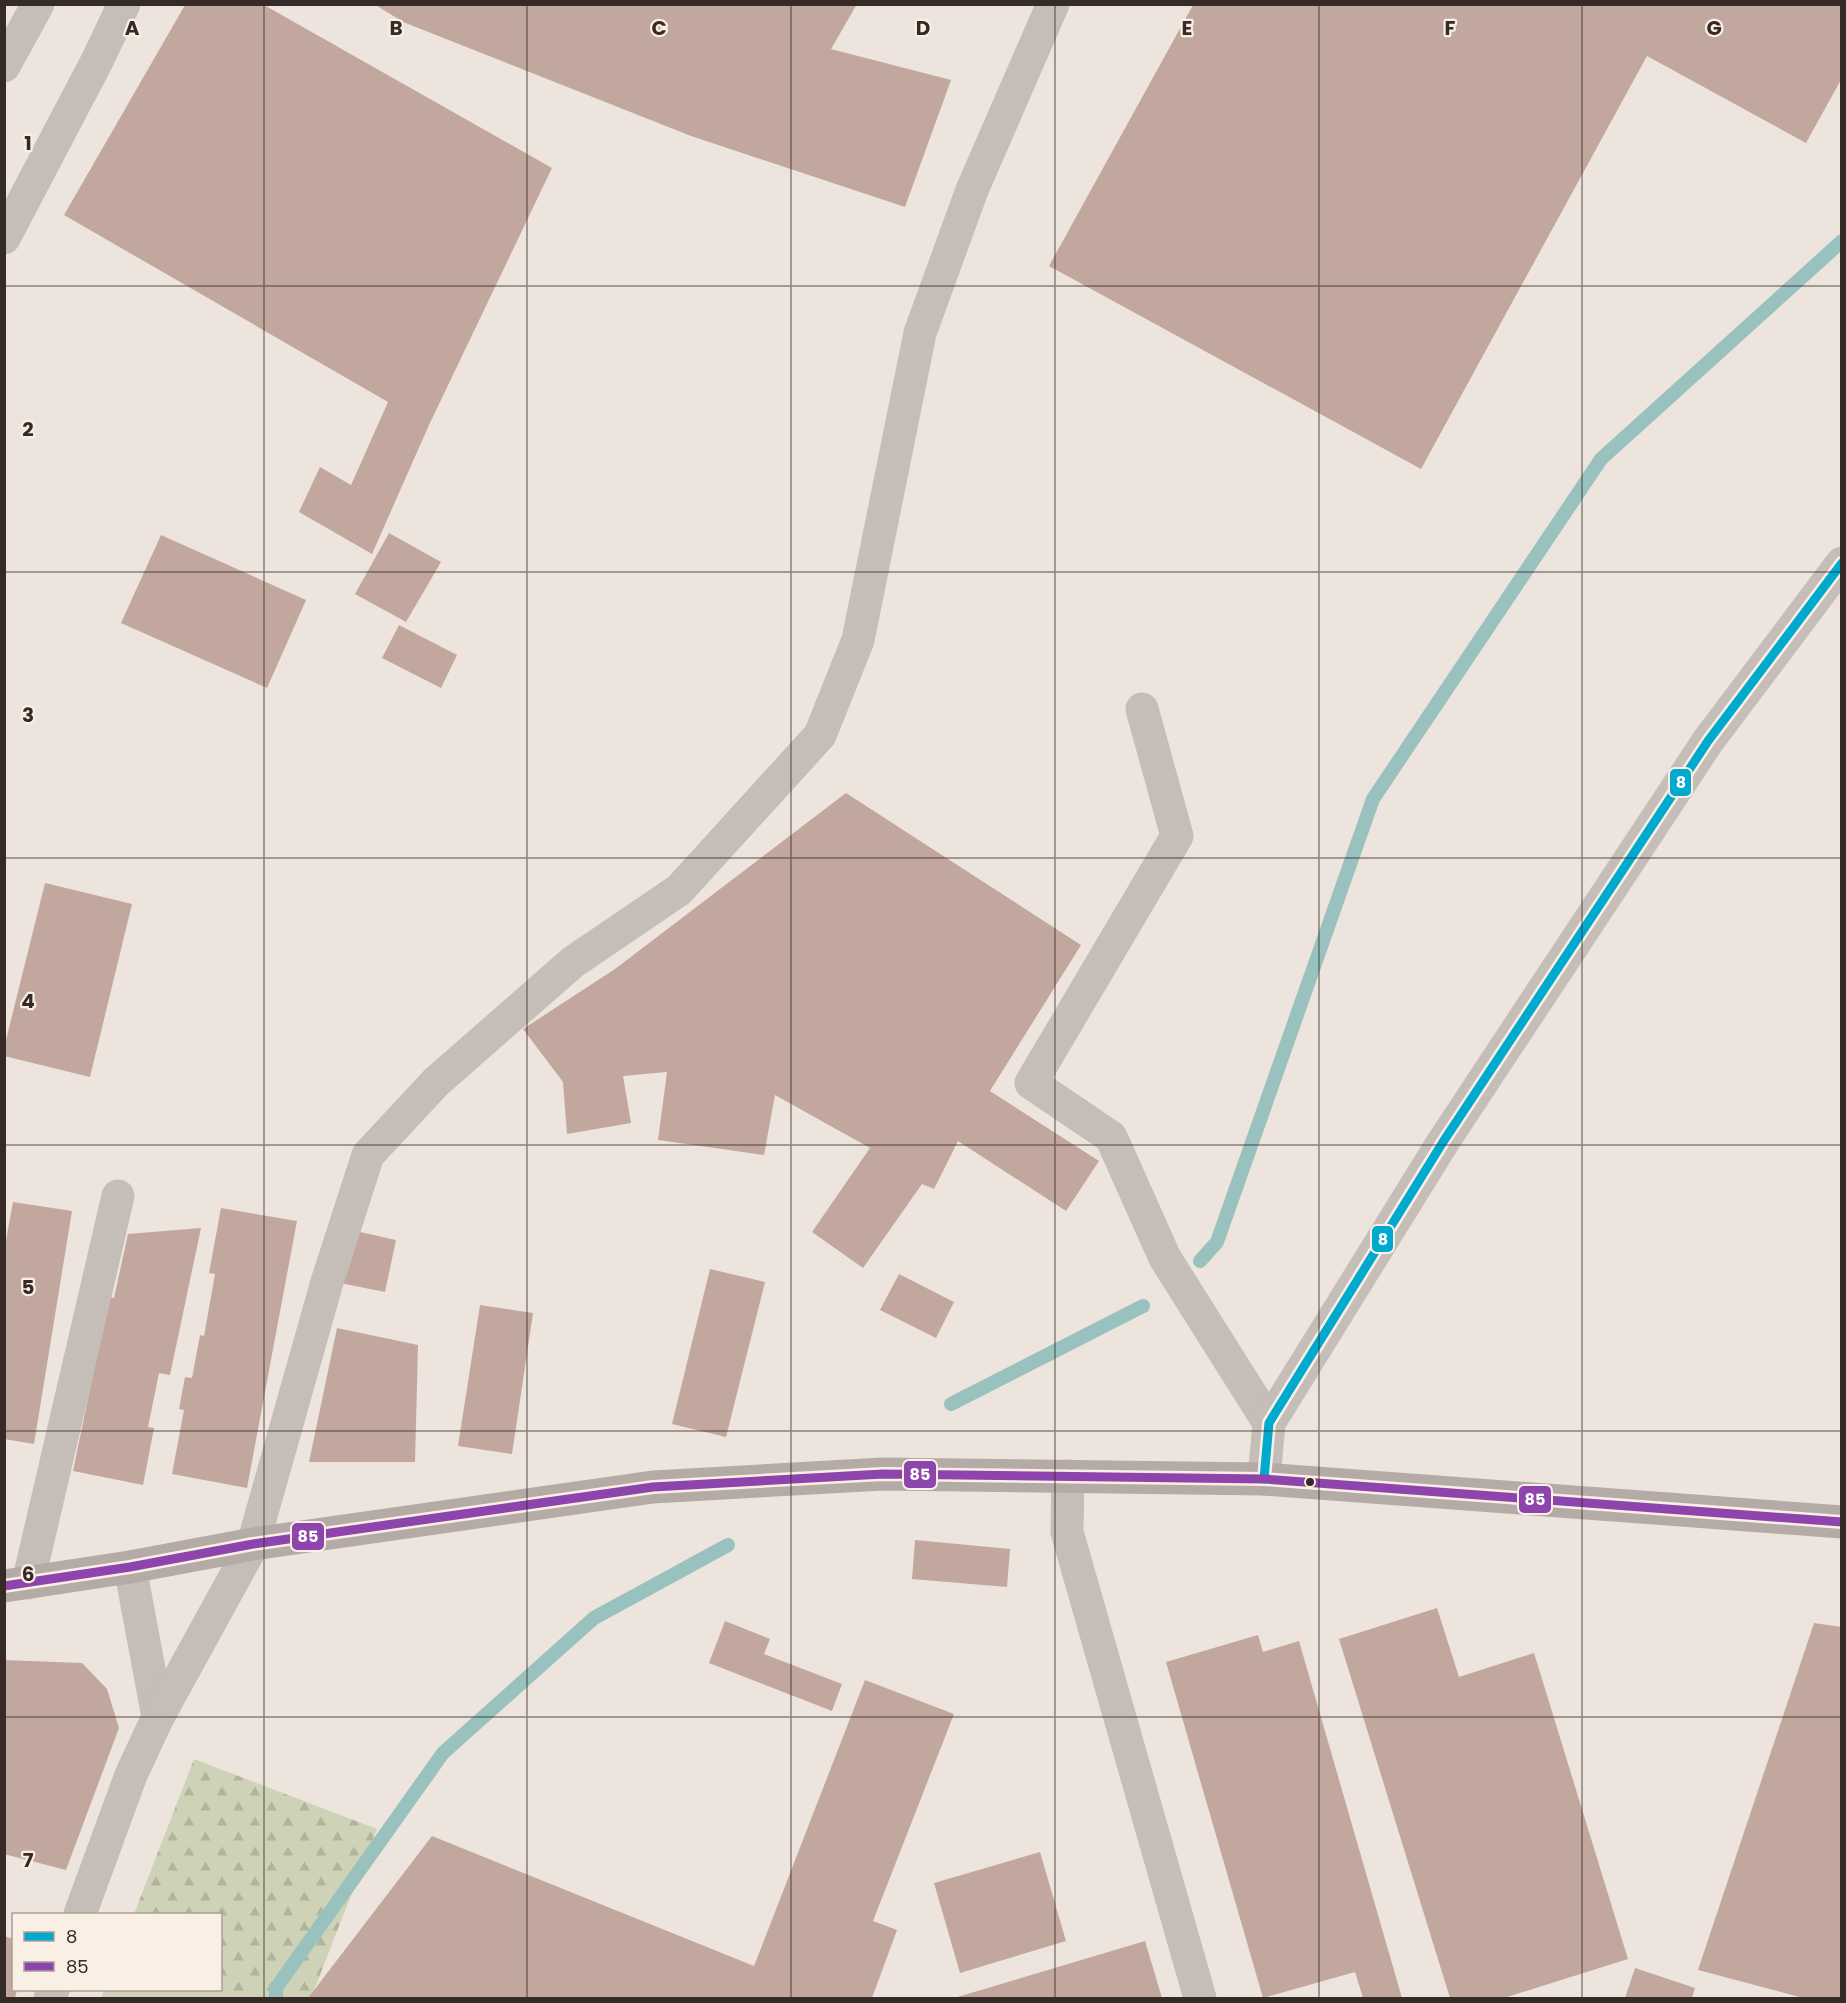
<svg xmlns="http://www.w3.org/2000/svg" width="1846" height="2003" font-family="Poppins,sans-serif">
<defs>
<pattern id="forest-firs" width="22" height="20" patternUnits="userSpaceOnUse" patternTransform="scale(1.5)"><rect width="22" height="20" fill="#ced2b6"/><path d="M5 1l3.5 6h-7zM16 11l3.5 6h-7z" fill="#b2b49c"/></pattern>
</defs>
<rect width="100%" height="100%" fill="#ede5dd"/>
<!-- forest -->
<path fill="url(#forest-firs)" d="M194,1759L377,1829L311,1998H101L104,1990H220V1914H134Z"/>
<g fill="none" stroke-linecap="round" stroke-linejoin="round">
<!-- stream -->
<g stroke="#99c1be" stroke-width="14">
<path d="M1200,1261L1217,1242L1373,799L1601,459L1842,241"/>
<path d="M951,1404L1143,1306"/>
<path d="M276,1998V1988L443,1753L594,1618L728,1545"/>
</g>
</g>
<!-- building -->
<g fill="#c2a79e">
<path d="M374,4H857L831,49L951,80L905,207L691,136L403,22Z"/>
<path d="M185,5H264L552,168L429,425L372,554L299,512L320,467L351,485L388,402L64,215Z"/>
<path d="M1193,5H1842V78L1806,143L1647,56L1421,469L1049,266Z"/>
<path d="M389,533L441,562L406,622L355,594Z"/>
<path d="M161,535L306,600L267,688L121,623Z"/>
<path d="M399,625L457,655L441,688L382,658Z"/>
<path d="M846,793L1081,945L990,1091L1099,1161L1066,1211L958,1141L934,1189L922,1184L863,1268L812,1232L870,1148L775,1095L764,1155L658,1140L667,1072L623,1076L631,1123L567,1134L563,1082L523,1029L615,969Z"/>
<path d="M45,883L132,904L90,1077L4,1056V1048Z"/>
<path d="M13,1202L72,1211L34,1444L4,1439V1251Z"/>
<path d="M221,1208L297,1221L247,1488L172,1474L184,1410L179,1409L185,1377L192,1378L200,1335L204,1336L215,1274L209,1273Z"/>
<path d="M201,1228L170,1375L159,1373L148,1427L154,1428L143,1485L73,1471L109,1297L114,1298L128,1234Z"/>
<path d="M351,1230L396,1240L385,1292L340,1283Z"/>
<path d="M710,1269L765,1282L726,1437L672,1424Z"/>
<path d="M899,1274L954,1302L936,1338L880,1310Z"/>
<path d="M480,1305L533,1313L512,1454L458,1446Z"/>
<path d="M337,1328L418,1345L415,1462H309Z"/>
<path d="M915,1540L1010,1549L1007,1587L912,1579Z"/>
<path d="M1437,1608L1459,1677L1534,1653L1628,1959L1504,1998H1450L1339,1639Z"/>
<path d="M725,1621L770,1639L764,1654L842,1684L832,1711L709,1663Z"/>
<path d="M1814,1623L1842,1627V1998H1803L1698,1970Z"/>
<path d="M1258,1635L1263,1652L1299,1641L1402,1998H1363L1355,1972L1263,1998L1166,1662Z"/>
<path d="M4,1660L82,1663L107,1689L119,1728L66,1870L4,1854Z"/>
<path d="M865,1680L954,1714L873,1921L897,1930L872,1998H308L432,1836L754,1966Z"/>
<path d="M1040,1852L1066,1941L960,1973L934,1883Z"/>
<path d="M4,1936L14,1939V1990H17L15,1998H4Z"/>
<path d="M1145,1941L1162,1998H954Z"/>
<path d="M1635,1968L1695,1988L1692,1998H1625Z"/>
</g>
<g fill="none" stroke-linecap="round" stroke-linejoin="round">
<!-- minor -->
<g stroke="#c5bdb7" stroke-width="33">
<path d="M4,66L38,4"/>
<path d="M4,238L97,61L124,4"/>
<path d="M1142,709L1177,836L1031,1083L1111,1137L1165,1258L1269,1423"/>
<path d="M1068,1476L1067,1532L1200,1998"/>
<path d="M1264,1479L1269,1423L1443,1142L1708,741L1842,563"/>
<path d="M130,1567L158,1717"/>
<path d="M28,1583L118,1196"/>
<path d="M80,1914L131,1775L158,1717L253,1544L327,1282L368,1155L436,1082L573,962L679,890L820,735L858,640L920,333L972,190L1053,4"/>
<path d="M50,1998L53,1990"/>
</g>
<!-- major -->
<path stroke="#b4aba6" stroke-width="33" d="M4,1586L130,1567L253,1544L653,1487L883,1474L1264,1479L1842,1522"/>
<!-- bus-1 casing -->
<g stroke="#faefe4" stroke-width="14">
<path id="bus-1" d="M1264,1479L1269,1423L1443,1142L1708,741L1842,563"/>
</g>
<!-- bus-2 casing -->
<g stroke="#faefe4" stroke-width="14">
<path id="bus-2" d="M4,1586L130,1567L253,1544L653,1487L883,1474L1264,1479L1842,1522"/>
</g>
<!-- bus-1 -->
<use href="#bus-1" stroke="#00a9ce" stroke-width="9"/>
<!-- bus-2 -->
<use href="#bus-2" stroke="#8e44ad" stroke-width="9"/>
</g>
<!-- grid -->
<path fill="none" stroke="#352a25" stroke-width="1.5" stroke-opacity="0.55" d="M264,4V1998M527,4V1998M791,4V1998M1055,4V1998M1319,4V1998M1582,4V1998M4,286H1842M4,572H1842M4,858H1842M4,1145H1842M4,1431H1842M4,1717H1842"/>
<!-- markers -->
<circle fill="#352a25" stroke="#faefe4" stroke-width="2" cx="1310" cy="1482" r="5"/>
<g font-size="20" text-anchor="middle" font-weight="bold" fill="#352a25" stroke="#faefe4" stroke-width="4.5" stroke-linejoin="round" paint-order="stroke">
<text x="132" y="35">A</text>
<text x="396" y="35">B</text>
<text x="659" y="35">C</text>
<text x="923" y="35">D</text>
<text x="1187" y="35">E</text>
<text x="1450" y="35">F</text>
<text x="1714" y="35">G</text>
<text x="28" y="150">1</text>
<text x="28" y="436">2</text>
<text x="28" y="722">3</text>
<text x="28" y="1008">4</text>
<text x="28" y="1294">5</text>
<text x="28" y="1581">6</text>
<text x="28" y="1867">7</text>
</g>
<g stroke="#faefe4" stroke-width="2">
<rect x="1669" y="768" width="23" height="29" rx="6" fill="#00a9ce"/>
<rect x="1371" y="1225" width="23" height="28" rx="6" fill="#00a9ce"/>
<rect x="903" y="1460" width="34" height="29" rx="6" fill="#8e44ad"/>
<rect x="1518" y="1485" width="34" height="29" rx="6" fill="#8e44ad"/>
<rect x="291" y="1522" width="34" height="29" rx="6" fill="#8e44ad"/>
</g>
<g font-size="16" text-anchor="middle" font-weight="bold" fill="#fff">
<text x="1681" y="788">8</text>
<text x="1383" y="1245">8</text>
<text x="920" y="1480">85</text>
<text x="1535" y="1505">85</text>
<text x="308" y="1542">85</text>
</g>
<!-- border -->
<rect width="1846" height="2003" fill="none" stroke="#352a25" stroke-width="12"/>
<!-- legend -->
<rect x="12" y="1913" width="210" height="78" fill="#faefe4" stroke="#aba098" stroke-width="1.5"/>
<rect x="24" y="1932" width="30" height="9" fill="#00a9ce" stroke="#aba098" stroke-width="1.5"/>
<text x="66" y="1943" font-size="18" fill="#352a25">8</text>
<rect x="24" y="1962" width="30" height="9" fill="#8e44ad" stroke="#aba098" stroke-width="1.5"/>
<text x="66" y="1973" font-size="18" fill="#352a25">85</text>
</svg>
